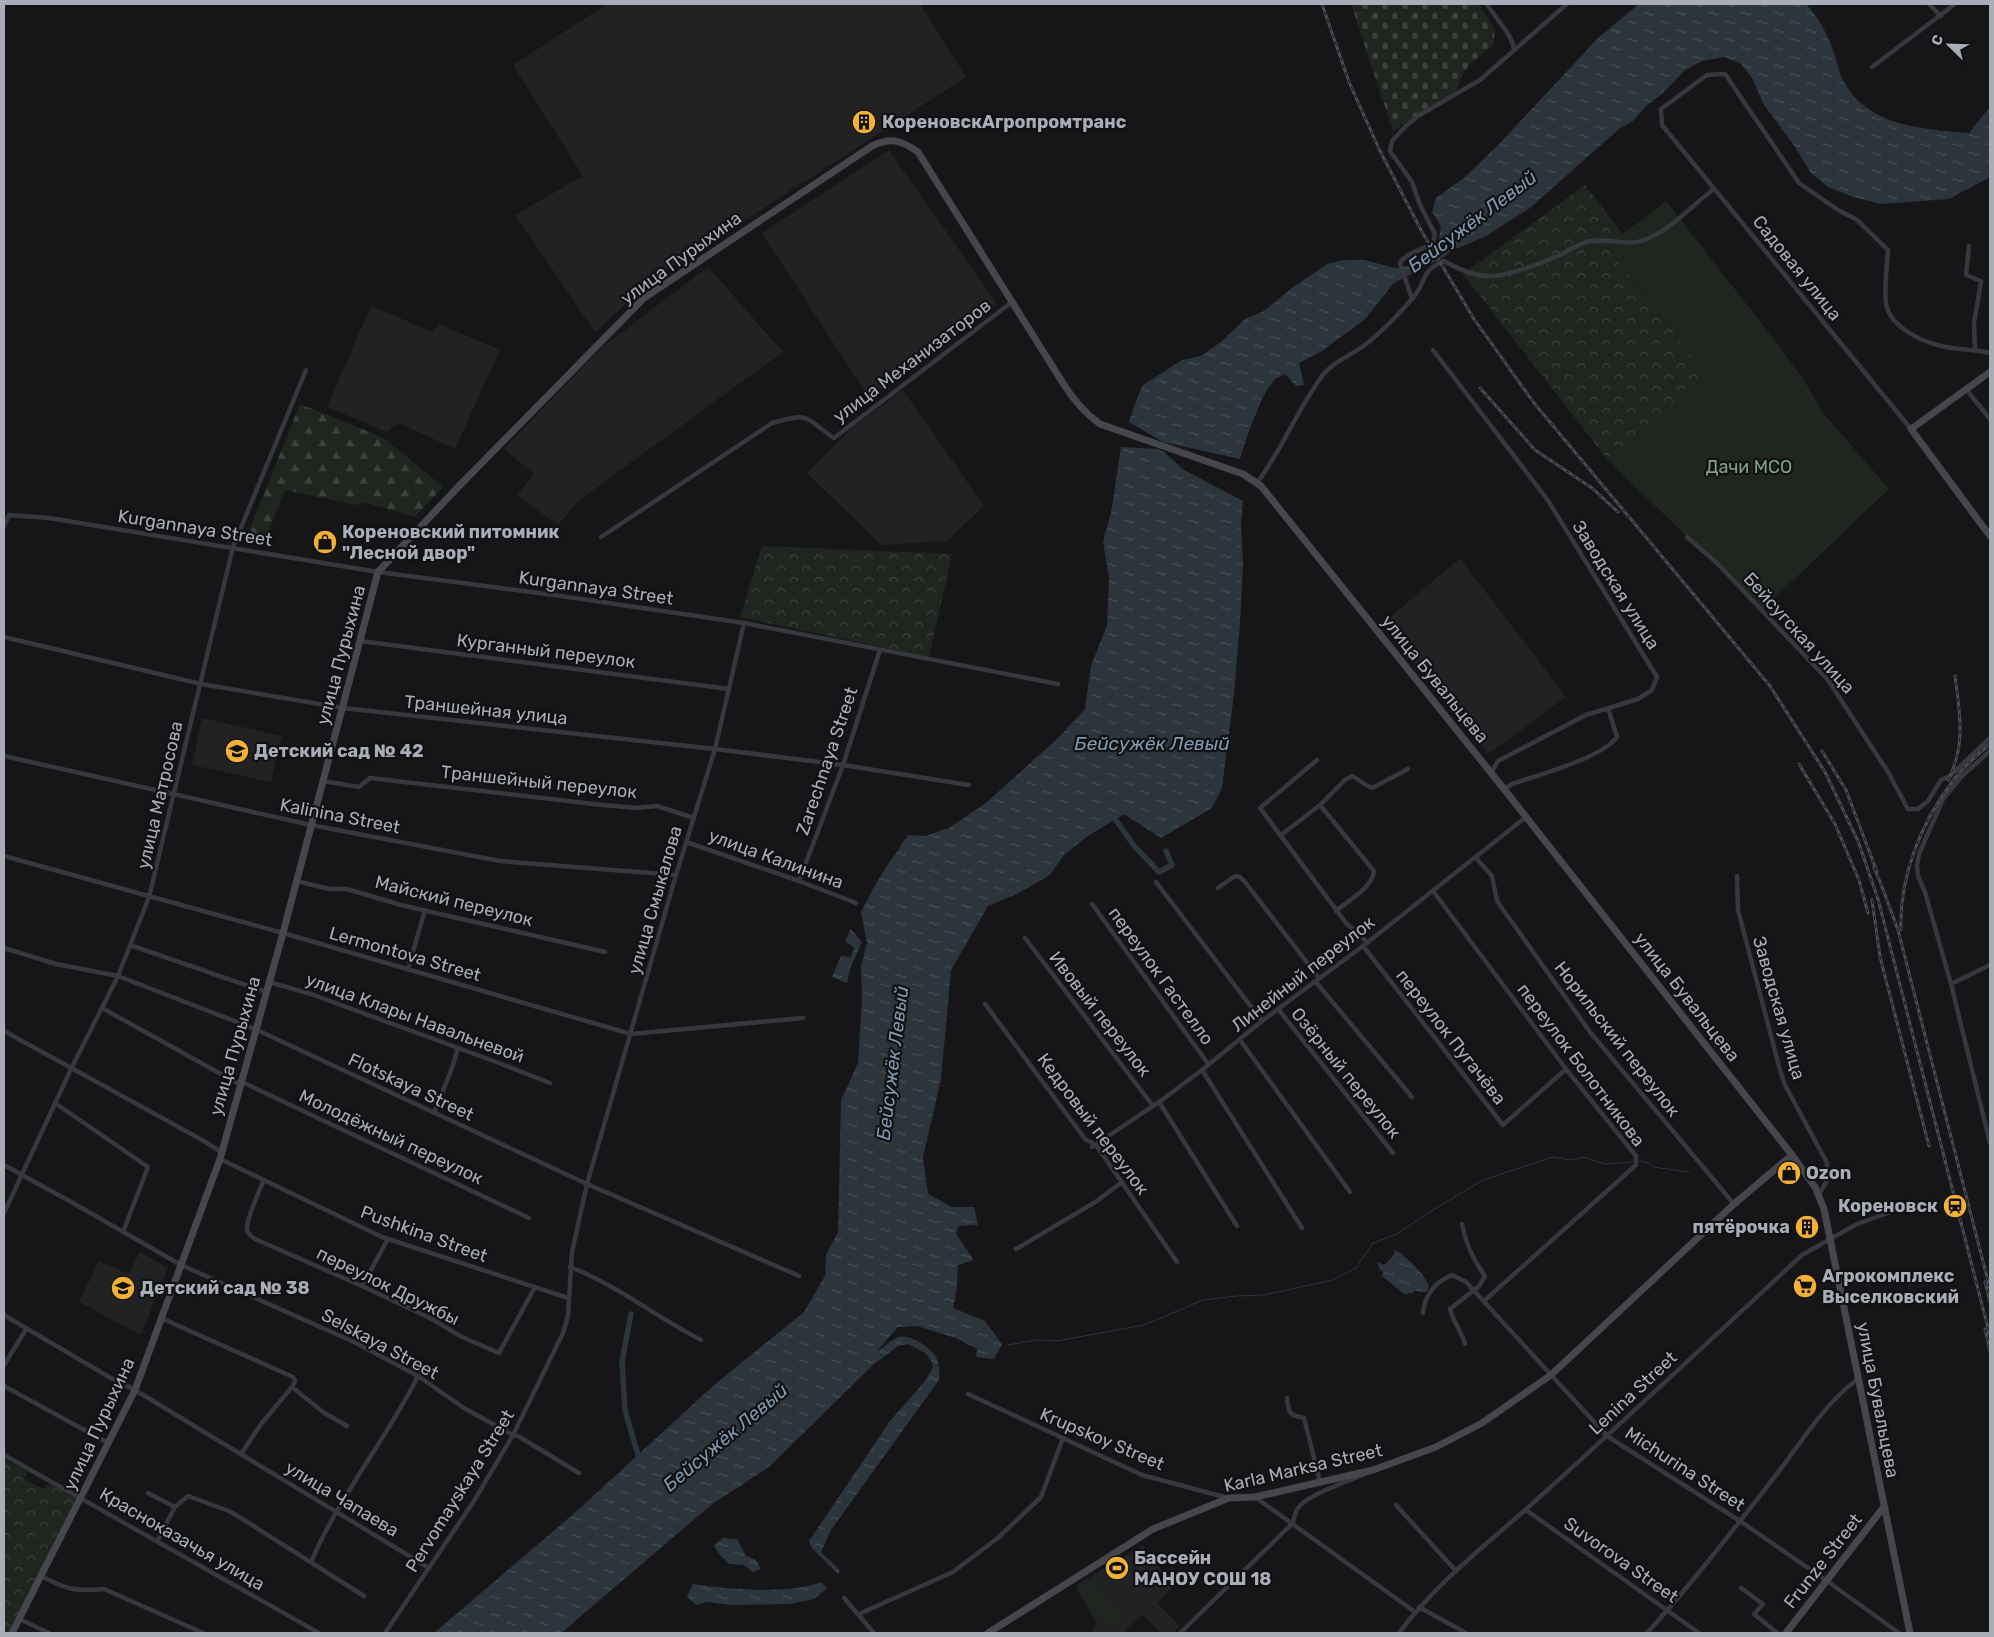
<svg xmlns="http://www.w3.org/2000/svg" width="1994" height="1637" font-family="Rubik,sans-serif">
<defs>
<pattern id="forest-firs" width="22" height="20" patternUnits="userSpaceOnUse" patternTransform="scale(1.25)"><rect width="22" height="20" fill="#1e261f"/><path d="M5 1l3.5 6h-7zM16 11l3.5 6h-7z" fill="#3c433d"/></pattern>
<pattern id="cemetery-stones" width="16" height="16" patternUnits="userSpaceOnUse" patternTransform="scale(1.25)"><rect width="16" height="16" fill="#1e261f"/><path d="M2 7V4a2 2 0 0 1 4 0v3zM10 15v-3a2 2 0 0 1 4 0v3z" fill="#3c433d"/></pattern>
<pattern id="park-crowns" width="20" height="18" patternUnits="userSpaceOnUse" patternTransform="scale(1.25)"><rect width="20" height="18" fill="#1e261f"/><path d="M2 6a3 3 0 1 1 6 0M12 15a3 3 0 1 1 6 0" fill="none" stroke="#3c433d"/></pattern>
<pattern id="water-ripples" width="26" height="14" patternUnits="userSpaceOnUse" patternTransform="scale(1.25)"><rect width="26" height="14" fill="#2c353c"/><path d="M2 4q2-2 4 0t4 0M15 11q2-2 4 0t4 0" fill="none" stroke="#485056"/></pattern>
</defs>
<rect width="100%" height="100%" fill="#161618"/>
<!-- built -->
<g fill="#222225">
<path d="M607,4H920L966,77L650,282L595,332L515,215L583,176L513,65Z"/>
<path d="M889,150L997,304L869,398L762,233Z"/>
<path d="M708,267L783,352L578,501L558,525L517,495L534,474L504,449L602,347Z"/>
<path d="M371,306L433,332L439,324L500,350L455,449L399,423L387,432L327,407Z"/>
<path d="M903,390L984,506L947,541L881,545L807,473L852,428Z"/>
<path d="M1460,558L1566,697L1488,754L1382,624Z"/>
<path d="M202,718L282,736L271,782L192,765Z"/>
<path d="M140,1252L168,1268L141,1335L79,1302L99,1261L128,1274Z"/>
<path d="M1143,1545L1173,1586L1157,1603L1180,1626L1173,1633H1161L1142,1615L1123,1633H1109L1107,1631L1104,1633H1091L1093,1631L1092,1629L1097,1623L1075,1586Z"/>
</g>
<!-- forest -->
<path fill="url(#forest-firs)" d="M300,404L384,438L443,487L415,517L363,502L356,505L285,490L263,545L245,541Z"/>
<!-- cemetery -->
<path fill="url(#cemetery-stones)" d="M1351,4H1479L1495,30L1493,46C1475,60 1460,69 1457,93L1418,114L1393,131Z"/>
<!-- park -->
<g fill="url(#park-crowns)">
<path d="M1585,185L1623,234L1607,247L1711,380L1607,459L1463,274Z"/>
<path d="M762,546L952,554L929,657L740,617Z"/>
<path d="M4,1460L27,1471L24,1479L43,1489L49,1484L76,1498L9,1633H4Z"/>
</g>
<!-- garden -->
<g fill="#1e261f">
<path d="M1666,201L1780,347L1805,382L1824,414L1889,489L1762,610L1607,459L1711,380L1607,246Z"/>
<path d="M1096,1576L1100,1583L1095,1587L1119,1615L1120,1619L1114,1625C1104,1626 1085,1603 1086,1593L1082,1595L1077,1588Z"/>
</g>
<!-- water -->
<g fill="url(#water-ripples)">
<path d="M1639,4H1806C1819,18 1828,35 1834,53C1837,61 1838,70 1842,78C1866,127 1922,129 1969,133L1990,107V177L1949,199L1881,204L1853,197L1828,187L1811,173L1793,144L1764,105L1752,78L1740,63L1724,57L1702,61L1684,71L1662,94L1647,105L1633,121L1620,128L1530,208L1486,236L1451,251L1444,257L1394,283L1365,319L1322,351L1299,363L1304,385L1296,386L1285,374C1282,376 1277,377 1275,380C1262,390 1245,442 1240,459L1163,442L1129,422L1137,398L1143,385L1182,360L1201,356L1222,341L1245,319L1264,311L1292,288L1327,264L1343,260H1364L1395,268L1408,266L1438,244L1441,226L1432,212L1436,198L1465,177L1500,143L1599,37Z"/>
<path d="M1121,447L1157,449L1164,452L1184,470L1243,501L1241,527L1243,563L1240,622L1234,694L1222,788L1212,808L1161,838L1124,814L1088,836L1064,855L1050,875L1017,894L988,906L951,970L941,1079L923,1157L928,1194L952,1207H974L978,1225L959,1226L956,1234L974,1260L958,1265L957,1286L953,1308L985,1321L1002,1344L994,1359L976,1357L977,1349L956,1338L917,1326L898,1327L877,1351C883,1349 891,1339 899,1337C910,1334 930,1347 936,1357C939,1363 940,1373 939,1380L831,1530L821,1552L840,1570L838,1574L812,1548L809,1541L890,1421L925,1381L933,1367L931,1360L925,1353L908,1344L898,1346L873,1365L769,1467L711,1505L561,1633H434L578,1510L714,1385L804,1312L825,1276L826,1255L838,1232L841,1100L858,1063L862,999L861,966L867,943L861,912L879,878L908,835L925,836L949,828L986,803L1059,737L1085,709L1091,666L1107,625L1109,578L1103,541L1111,513Z"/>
<path d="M851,929L862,942L850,969L847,983L832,977L841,956L851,957L854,948L845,941Z"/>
<path d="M1395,1250C1405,1255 1427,1276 1429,1287L1426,1292L1415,1291L1412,1293L1404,1294L1382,1276L1383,1271L1380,1270L1377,1262L1384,1265L1393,1256Z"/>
<path d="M723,1538L737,1539L746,1556L756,1560L761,1569L753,1572L744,1565L729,1564L718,1553L714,1545Z"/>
<path d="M821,1582L827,1588L814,1599L789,1604L731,1605L706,1602L696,1605L687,1597L693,1584C728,1589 788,1595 821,1582Z"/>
</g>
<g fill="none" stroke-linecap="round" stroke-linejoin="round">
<!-- stream -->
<g stroke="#2c353c" stroke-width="1">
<path d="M1639,1161L1649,1163L1653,1167L1689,1172"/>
<path d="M1008,1345L1036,1340L1057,1341L1144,1325L1203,1300L1237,1296L1264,1295L1333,1280L1356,1268L1373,1243L1395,1235L1433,1210L1483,1180L1552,1157L1571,1160L1584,1157L1605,1164L1633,1162"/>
</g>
<!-- canal -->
<g stroke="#2c353c" stroke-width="5.5">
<path d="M1115,819L1135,847L1159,872L1172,865L1166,851"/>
<path d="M631,1314L622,1361L625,1410L638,1455"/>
</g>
<!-- street -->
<g stroke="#37383d" stroke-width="4.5">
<path d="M1487,4C1495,18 1512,34 1514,49"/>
<path d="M1929,4L1941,16"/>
<path d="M1872,67L1955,4"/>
<path d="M1969,246L1966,275L1981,281L1974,324L1975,349"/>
<path d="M1412,299L1400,263C1404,254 1424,249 1433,243L1435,234L1420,205L1412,182L1390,151L1392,141L1406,126L1418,116L1480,80L1567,4"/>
<path d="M1433,350L1547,499L1657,677L1652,690L1638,699L1586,715L1498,761L1491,773"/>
<path d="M1966,389L1990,419"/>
<path d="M1911,429L1662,125L1661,109L1707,75L1725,74L1799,183L1838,210L1856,219L1888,250C1887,267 1884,287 1886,303C1889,326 1920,341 1941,346C1957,350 1974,349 1990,353"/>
<path d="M1257,483C1282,450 1297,410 1322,376C1333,362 1348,357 1362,347C1380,334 1396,317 1411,300C1427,284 1419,271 1444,261C1458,269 1477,277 1494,276C1511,275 1544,262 1560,255C1570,250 1579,243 1591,241C1609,238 1630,247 1647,239C1673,228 1692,205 1714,189"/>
<path d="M4,526L9,515L49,518L378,572L554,595L744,623L1058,684"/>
<path d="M601,537L772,423C812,412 803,417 834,438L1012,302"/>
<path d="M1687,537L1717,563L1828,680L1888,772L1908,809H1918L1928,801L1941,780L1950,776L1990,738"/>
<path d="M4,637L201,684L343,708L715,749L843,765L969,785"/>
<path d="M360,641L729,689"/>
<path d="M1990,751L1962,776L1943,799L1919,854L1917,866L1918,876L1925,892L1951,984L1990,1143"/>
<path d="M4,756L311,825L500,861L676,875"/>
<path d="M1317,760L1260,808L1346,923L1367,942"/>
<path d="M323,781L359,787L370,778L593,804L636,808L657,806L694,818"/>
<path d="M1504,789L1512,784C1538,775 1602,758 1617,737L1608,708"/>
<path d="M1320,805L1374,871C1373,887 1348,901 1336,911"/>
<path d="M1281,835L1320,805L1345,780L1352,776C1359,779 1364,785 1372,788L1408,769"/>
<path d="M686,842L799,881L856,903"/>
<path d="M4,856L283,933L631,1034L803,1018"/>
<path d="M1476,858L1492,876L1497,901L1590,1032L1734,1204"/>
<path d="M1737,876L1738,910L1780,1070L1785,1085L1827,1163V1181L1818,1196"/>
<path d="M297,881L329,889H347L401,905L605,952"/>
<path d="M799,881L843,765L880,650"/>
<path d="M1156,882L1262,1021"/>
<path d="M1218,888L1235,876L1240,877L1245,882L1319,978"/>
<path d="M1433,891L1566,1069L1636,1156V1165L1484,1301"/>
<path d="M1092,904L1209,1065"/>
<path d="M1025,938L1153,1106"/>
<path d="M130,945L266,992"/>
<path d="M1363,946L1503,1125L1566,1069"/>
<path d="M4,948L56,964L118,976L255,1029L587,1184L799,1276"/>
<path d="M408,969L425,910"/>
<path d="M1315,981L1412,1097"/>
<path d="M269,982L311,994L499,1063L550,1083"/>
<path d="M1951,984L1990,965"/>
<path d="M985,1004L1085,1139L1096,1145L1177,1262"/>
<path d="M102,1008L239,1084"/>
<path d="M1278,1009L1393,1153"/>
<path d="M4,1031L204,1141L221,1152"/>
<path d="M1240,1040L1350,1192"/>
<path d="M1202,1070L1302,1228"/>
<path d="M240,1081L529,1218"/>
<path d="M1159,1102L1237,1226"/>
<path d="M55,1103L148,1167L123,1232"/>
<path d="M434,1113L452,1068L458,1048"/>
<path d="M1092,1147L1159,1102L1202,1070L1262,1021L1363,946L1526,817"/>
<path d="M220,1159L382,1237L568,1298"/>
<path d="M4,1165L73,1203L181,1265L354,1342L418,1376L464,1408L513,1435L518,1436L579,1473"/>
<path d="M264,1180C259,1192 246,1218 247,1230C248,1234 252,1237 255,1239L362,1286L432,1319L462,1337L499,1353L535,1287"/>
<path d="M4,1213L72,1067L118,976L149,897L233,547L306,370"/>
<path d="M1462,1224C1465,1242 1474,1261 1485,1276L1479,1286L1450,1309C1453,1322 1462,1332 1465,1344"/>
<path d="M1016,1249L1097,1201L1122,1182"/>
<path d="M570,1267C617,1285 656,1317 701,1340"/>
<path d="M362,1286L388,1239"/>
<path d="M1423,1313C1425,1294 1435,1282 1452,1275L1466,1282L1607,1436L1740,1521L1827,1581L1899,1633"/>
<path d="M4,1315L109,1377L135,1390L429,1568"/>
<path d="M161,1318L293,1377L295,1381L292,1387L323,1412L347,1426"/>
<path d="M4,1365L27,1328"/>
<path d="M4,1386L108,1443"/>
<path d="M968,1394L1142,1475L1228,1498"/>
<path d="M1287,1398L1289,1411L1293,1415L1304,1418L1320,1482"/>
<path d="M241,1454L261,1424L292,1387"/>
<path d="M4,1455L319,1633"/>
<path d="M148,1493L175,1507L188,1496L229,1511L241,1518L364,1596"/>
<path d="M1255,1497L1415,1612"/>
<path d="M1396,1505L1456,1571"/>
<path d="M1526,1510L1699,1633"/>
<path d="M157,1541L175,1507"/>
<path d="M311,1562C339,1496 386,1440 418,1376"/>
<path d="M41,1576C65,1589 76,1592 104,1589L203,1633"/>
<path d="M1741,1588L1763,1604L1754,1614L1777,1633"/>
<path d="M844,1598L874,1633"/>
<path d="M1419,1607L1466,1633"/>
<path d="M859,1614L953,1572L999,1537L1041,1497L1063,1438"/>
<path d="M19,1619L49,1633"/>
<path d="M385,1633L474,1501L513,1435L563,1333L568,1316L572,1252L587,1184L676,875L715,749L744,623"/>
<path d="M1180,1633L1293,1523C1294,1518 1295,1512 1298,1508C1307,1495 1348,1481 1363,1475"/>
<path d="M1399,1633C1439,1579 1494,1539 1543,1494C1630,1415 1716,1335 1802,1255L1855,1225L1909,1205"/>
<path d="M1647,1633C1694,1581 1737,1525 1780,1470C1804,1438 1826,1402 1859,1378"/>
</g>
<!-- secondary -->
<g stroke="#45474d" stroke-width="7">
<path d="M1990,372L1911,429L1990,536"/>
<path d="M12,1633L135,1390L220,1159L283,933L378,572L459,486L644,298L872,146C891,137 901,140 918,152L1061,380C1072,398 1083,412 1100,424L1243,474L1261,486L1504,789L1792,1155L1815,1187L1824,1209L1910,1633"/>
<path d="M988,1633L1153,1529L1229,1498L1255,1497L1373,1470L1436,1447L1482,1423L1551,1375L1734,1204L1792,1155"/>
<path d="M1786,1633L1883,1508"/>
</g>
<!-- rail casing -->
<g stroke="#4a4c52" stroke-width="3">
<g id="rail">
<path d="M1322,4L1349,82L1379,149L1422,232L1474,319L1534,403L1770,686L1825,772L1858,841L1878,899L1990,1336"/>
<path d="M1480,388L1535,450L1592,488L1618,512"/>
<path d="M1822,751L1846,790L1877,872"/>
<path d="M1799,764L1835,824L1859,880L1868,913"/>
<path d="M1948,780C1966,746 1960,712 1955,676"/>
<path d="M1874,868L1881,884L1898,930L1990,1289"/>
<path d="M1872,900L1880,957L1929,1146"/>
<path d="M1901,930C1899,877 1921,823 1952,782C1962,768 1977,755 1990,744"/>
<path d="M1985,1282L1990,1302"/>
<path d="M1985,1329L1990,1351"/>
</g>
</g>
<!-- rail -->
<use href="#rail" stroke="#111113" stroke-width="1" stroke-dasharray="4" stroke-linecap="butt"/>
</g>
<!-- icons -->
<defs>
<g id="building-disc" transform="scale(1.25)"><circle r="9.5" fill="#f2b134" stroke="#111113"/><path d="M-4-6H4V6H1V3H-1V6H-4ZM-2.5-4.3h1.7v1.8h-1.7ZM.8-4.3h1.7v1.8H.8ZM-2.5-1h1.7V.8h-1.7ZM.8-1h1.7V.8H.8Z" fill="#111"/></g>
<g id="shop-disc" transform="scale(1.25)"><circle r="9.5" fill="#f2b134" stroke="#111113"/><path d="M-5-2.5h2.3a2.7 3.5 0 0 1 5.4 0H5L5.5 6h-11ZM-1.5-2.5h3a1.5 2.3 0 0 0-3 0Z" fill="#111"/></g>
<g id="school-disc" transform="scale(1.25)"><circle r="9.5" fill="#f2b134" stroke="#111113"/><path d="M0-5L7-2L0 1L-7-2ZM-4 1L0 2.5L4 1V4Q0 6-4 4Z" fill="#111"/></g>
<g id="station-disc" transform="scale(1.25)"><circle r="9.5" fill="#f2b134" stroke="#111113"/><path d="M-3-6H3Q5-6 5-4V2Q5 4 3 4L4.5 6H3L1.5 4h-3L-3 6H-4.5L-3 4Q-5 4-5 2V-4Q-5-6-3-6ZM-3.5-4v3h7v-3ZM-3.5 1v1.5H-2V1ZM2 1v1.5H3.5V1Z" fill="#111"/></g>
<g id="supermarket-disc" transform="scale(1.25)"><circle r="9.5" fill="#f2b134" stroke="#111113"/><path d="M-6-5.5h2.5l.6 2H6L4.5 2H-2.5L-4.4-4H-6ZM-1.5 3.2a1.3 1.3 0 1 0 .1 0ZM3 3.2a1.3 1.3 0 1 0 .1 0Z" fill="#111"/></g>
<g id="stadium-disc" transform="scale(1.25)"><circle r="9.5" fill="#f2b134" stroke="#111113"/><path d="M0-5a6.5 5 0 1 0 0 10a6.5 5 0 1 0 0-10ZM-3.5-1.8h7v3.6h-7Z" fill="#111"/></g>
</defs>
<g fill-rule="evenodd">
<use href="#building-disc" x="864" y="122"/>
<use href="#shop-disc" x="325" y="542"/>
<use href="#school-disc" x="237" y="751"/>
<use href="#shop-disc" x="1789" y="1173"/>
<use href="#station-disc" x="1955" y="1206"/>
<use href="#building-disc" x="1807" y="1227"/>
<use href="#supermarket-disc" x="1805" y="1286"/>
<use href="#school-disc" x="123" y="1288"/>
<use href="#stadium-disc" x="1117" y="1568"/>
</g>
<g text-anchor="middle" stroke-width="4.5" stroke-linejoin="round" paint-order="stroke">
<!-- poi labels -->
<g font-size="18" font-weight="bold" fill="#a8adb8" stroke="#111113" text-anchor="start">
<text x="882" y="128">КореновскАгропромтранс</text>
<text x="342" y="538">Кореновский питомник<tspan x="342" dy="21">"Лесной двор"</tspan></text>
<text x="254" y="757">Детский сад № 42</text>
<text x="1806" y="1179">Ozon</text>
<text x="1938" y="1212" text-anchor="end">Кореновск</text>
<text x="1790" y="1233" text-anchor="end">пятёрочка</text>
<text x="1822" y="1282">Агрокомплекс<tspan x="1822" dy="21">Выселковский</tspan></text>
<text x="140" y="1294">Детский сад № 38</text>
<text x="1134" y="1564">Бассейн<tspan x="1134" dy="21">МАНОУ СОШ 18</tspan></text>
</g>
<!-- street labels -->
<g font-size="18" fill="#a8adb8" stroke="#111113">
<text transform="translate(681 258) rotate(-36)" y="6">улица Пурыхина</text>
<text transform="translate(1797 268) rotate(51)" y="6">Садовая улица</text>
<text transform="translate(912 361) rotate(-37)" y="6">улица Механизаторов</text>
<text transform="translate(195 528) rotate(9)" y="6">Kurgannaya Street</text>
<text transform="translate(1616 585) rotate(58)" y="6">Заводская улица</text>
<text transform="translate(596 588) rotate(8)" y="6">Kurgannaya Street</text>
<text transform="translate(1799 633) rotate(48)" y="6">Бейсугская улица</text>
<text transform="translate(546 651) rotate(7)" y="6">Курганный переулок</text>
<text transform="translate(341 655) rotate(-75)" y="6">улица Пурыхина</text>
<text transform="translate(1435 679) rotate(51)" y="6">улица Бувальцева</text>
<text transform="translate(486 710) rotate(6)" y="6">Траншейная улица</text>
<text transform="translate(827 761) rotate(-71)" y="6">Zarechnaya Street</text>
<text transform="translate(539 782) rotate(6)" y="6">Траншейный переулок</text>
<text transform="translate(160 795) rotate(-77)" y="6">улица Матросова</text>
<text transform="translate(340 816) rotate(11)" y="6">Kalinina Street</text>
<text transform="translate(776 859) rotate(20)" y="6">улица Калинина</text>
<text transform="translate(655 900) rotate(-74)" y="6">улица Смыкалова</text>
<text transform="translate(454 901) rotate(14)" y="6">Майский переулок</text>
<text transform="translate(405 954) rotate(16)" y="6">Lermontova Street</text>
<text transform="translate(1303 974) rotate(-38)" y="6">Линейный переулок</text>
<text transform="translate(1161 976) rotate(54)" y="6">переулок Гастелло</text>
<text transform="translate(1687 997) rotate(52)" y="6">улица Бувальцева</text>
<text transform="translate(1779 1008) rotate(74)" y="6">Заводская улица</text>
<text transform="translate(1100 1014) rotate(52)" y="6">Ивовый переулок</text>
<text transform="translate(415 1018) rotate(20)" y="6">улица Клары Навальневой</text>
<text transform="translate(1451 1037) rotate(52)" y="6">переулок Пугачёва</text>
<text transform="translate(1617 1039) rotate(52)" y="6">Норильский переулок</text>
<text transform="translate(235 1046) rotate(-74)" y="6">улица Пурыхина</text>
<text transform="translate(1581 1065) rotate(53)" y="6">переулок Болотникова</text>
<text transform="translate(1346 1073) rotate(51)" y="6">Озёрный переулок</text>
<text transform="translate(411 1087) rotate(25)" y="6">Flotskaya Street</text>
<text transform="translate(1093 1124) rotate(53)" y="6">Кедровый переулок</text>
<text transform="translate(391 1137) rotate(25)" y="6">Молодёжный переулок</text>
<text transform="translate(424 1234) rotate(20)" y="6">Pushkina Street</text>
<text transform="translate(388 1286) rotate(26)" y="6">переулок Дружбы</text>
<text transform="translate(380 1344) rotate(28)" y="6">Selskaya Street</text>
<text transform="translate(1633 1393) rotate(-43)" y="6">Lenina Street</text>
<text transform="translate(1878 1400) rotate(79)" y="6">улица Бувальцева</text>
<text transform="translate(99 1424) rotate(-65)" y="6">улица Пурыхина</text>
<text transform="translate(1102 1439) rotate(23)" y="6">Krupskoy Street</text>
<text transform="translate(1303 1468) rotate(-13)" y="6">Karla Marksa Street</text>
<text transform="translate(1685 1469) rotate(33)" y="6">Michurina Street</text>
<text transform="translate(460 1491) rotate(-58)" y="6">Pervomayskaya Street</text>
<text transform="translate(342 1499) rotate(31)" y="6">улица Чапаева</text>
<text transform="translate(182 1539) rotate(30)" y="6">Красноказачья улица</text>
<text transform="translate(1621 1560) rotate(35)" y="6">Suvorova Street</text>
<text transform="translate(1823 1561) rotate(-52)" y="6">Frunze Street</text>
</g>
<!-- park labels -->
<g font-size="18" fill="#7fa381" stroke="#111113">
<text x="1749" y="473">Дачи МСО</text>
</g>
<!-- water labels -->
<g font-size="19" font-style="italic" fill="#7f9bb3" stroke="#111113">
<text transform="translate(1472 221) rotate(-37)" y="7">Бейсужёк Левый</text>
<text x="1152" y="750">Бейсужёк Левый</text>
<text transform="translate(892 1063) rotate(-83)" y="7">Бейсужёк Левый</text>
<text transform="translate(725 1437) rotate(-40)" y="7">Бейсужёк Левый</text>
</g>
</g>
<!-- border -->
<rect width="1994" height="1637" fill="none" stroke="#a8adb8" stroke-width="10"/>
<!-- north arrow -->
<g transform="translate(1949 45) rotate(293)" stroke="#111113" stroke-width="4" paint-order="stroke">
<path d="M0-4L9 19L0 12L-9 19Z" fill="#a8adb8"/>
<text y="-8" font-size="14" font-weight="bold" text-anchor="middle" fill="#a8adb8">С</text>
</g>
</svg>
